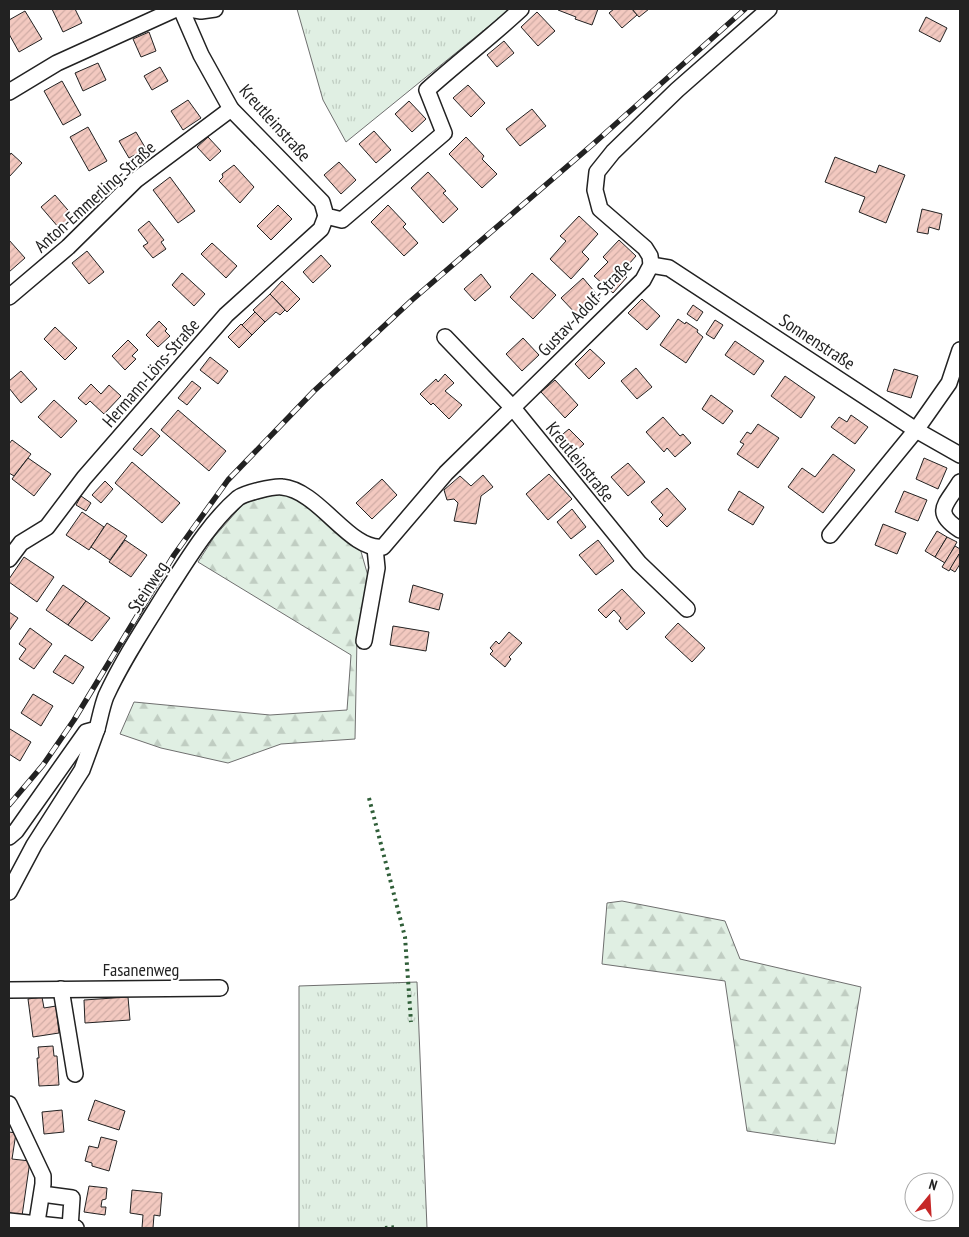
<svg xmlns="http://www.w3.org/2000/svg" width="969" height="1237" font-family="'PT Sans Narrow',sans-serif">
<defs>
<pattern id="grass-tufts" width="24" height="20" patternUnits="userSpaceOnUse" patternTransform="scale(1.25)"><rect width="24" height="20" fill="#e0efe3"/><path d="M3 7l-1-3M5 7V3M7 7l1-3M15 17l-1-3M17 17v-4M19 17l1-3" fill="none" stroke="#c0cdc2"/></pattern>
<pattern id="forest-firs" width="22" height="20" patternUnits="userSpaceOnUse" patternTransform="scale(1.25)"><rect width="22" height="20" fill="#e0efe3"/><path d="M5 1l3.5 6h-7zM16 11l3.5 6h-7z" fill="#c0cdc2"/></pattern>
<pattern id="building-hatch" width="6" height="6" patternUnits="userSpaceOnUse" patternTransform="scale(1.25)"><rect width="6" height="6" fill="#f3c9c0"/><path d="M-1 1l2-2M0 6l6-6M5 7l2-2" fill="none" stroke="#d0aca5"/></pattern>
</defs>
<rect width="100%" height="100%" fill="#fff"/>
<!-- grass -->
<g fill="url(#grass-tufts)" stroke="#6f6f6f">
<path d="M297,9H510L346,142L323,100Z"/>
<path d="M417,982L427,1228H299V986Z"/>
</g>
<!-- forest -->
<g fill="url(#forest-firs)" stroke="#6f6f6f">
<path d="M280,493L302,501L360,548L368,576L357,638L355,739L281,744L228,763L161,748L120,734L134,702L270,715L347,710L351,655L198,562L214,537L244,503Z"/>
<path d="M622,901L725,921L740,959L861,987L835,1144L747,1131L725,981L602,964L607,903Z"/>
</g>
<!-- building -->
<g fill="url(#building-hatch)" stroke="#222">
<path d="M52,9H75L82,23L63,32Z"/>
<path d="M559,9H598L592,25L575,19L576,17L558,10Z"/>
<path d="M614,9H632L637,15L622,28L609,13Z"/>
<path d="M632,9H649L639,17Z"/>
<path d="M25,11L42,39L19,52L9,34V20Z"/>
<path d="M537,12L555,31L538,46L521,27Z"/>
<path d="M926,17L947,28L940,42L919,31Z"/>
<path d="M149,32L156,51L141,57L133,39Z"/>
<path d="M504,41L514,53L497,67L487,55Z"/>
<path d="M98,63L106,80L83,91L75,73Z"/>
<path d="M160,67L168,81L152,90L144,76Z"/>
<path d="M62,81L81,115L63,125L44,91Z"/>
<path d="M468,85L485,103L471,117L453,98Z"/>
<path d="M188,100L201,118L183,130L171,111Z"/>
<path d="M409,101L426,119L412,132L395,114Z"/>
<path d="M532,109L546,126L520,146L506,129Z"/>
<path d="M88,127L107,161L89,171L70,137Z"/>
<path d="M374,131L391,150L376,163L359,144Z"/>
<path d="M136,132L146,149L129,158L119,141Z"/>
<path d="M208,137L221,151L210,161L197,147Z"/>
<path d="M466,137L484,156L482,159L497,174L482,188L449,154Z"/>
<path d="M11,153L22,163L9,177V156Z"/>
<path d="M835,157L876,173L879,165L905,175L886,223L859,212L865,197L825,182Z"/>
<path d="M339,162L356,180L341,194L324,175Z"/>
<path d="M234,165L254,187L240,203L219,181L223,177L222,174Z"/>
<path d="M428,172L446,191L443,193L458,209L443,223L411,188Z"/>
<path d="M170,177L195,211L178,223L153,190Z"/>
<path d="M55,195L73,216L59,228L41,207Z"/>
<path d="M278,205L292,219L271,240L257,226Z"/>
<path d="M388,205L406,224L403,227L418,243L404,256L371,222Z"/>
<path d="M922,209L942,214L939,230L929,227L928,234L917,232Z"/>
<path d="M579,216L598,234L582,252L589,259L571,279L550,259L566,241L560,236Z"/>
<path d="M149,221L164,240L161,242L166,249L153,258L143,246L148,243L138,230Z"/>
<path d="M9,240L25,258L9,272Z"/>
<path d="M619,240L636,256L622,272L627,277L613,293L594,276L608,262L603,257Z"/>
<path d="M212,243L237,266L226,278L201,254Z"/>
<path d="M87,251L104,272L89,284L72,263Z"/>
<path d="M321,255L331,266L313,283L303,272Z"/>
<path d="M182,273L205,294L194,306L172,285Z"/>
<path d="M532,273L556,295L533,319L510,297Z"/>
<path d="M481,274L491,287L475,301L464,289Z"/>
<path d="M583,278L600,298L579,317L561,298Z"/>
<path d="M282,281L300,299L287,312L270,294Z"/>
<path d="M270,294L285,310L280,315L276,312L265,322L253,310Z"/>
<path d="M642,299L660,316L647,330L628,313Z"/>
<path d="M693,305L703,312L697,321L687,314Z"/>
<path d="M255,312L265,322L252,335L242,325Z"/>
<path d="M678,319L685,324L686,322L698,330L697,332L703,337L686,363L660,345Z"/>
<path d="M715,320L723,325L714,339L706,334Z"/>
<path d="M159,321L167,329L165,331L170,336L158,347L146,335Z"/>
<path d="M241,324L252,335L239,348L228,337Z"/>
<path d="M55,327L77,348L65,360L44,339Z"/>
<path d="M523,338L539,355L522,371L506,354Z"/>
<path d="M128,340L138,350L132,356L136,359L125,370L112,356Z"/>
<path d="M735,341L764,361L754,375L725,355Z"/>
<path d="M590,349L605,363L589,379L575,364Z"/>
<path d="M210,357L228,371L218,384L200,370Z"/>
<path d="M636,368L652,387L637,399L621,381Z"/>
<path d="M894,369L918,376L911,398L887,391Z"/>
<path d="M21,371L37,389L21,403L9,388V381Z"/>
<path d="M445,374L454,383L445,391L462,405L449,419L433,403L431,405L420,394L436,379L438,382Z"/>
<path d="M785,376L815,397L801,418L771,396Z"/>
<path d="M555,380L578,405L565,418L541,392Z"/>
<path d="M192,381L201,388L187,405L178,398Z"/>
<path d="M91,384L101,394L109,385L121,396L104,414L90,401L86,405L78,398Z"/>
<path d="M711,395L733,411L723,424L702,409Z"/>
<path d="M54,400L77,421L61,438L38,417Z"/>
<path d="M178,410L226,451L209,471L161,430Z"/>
<path d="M851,415L868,427L855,444L831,427L839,417L847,422Z"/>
<path d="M663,417L680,436L683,434L691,443L675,457L667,448L664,452L646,432Z"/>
<path d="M758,424L779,438L758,468L737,454L744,444L740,442L747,432L751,434Z"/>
<path d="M151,428L160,436L142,456L133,449Z"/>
<path d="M569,429L584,444L573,454L558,438Z"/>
<path d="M12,440L31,454L14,476L9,473V444Z"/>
<path d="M833,454L855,470L823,513L788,487L802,468L815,477Z"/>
<path d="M28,458L51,474L34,496L12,479Z"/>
<path d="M924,458L947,468L938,489L916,479Z"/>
<path d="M132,462L180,503L162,523L115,483Z"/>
<path d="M628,463L645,482L628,496L611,477Z"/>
<path d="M549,474L572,499L548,520L526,494Z"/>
<path d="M483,475L493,487L481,496L476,524L454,521L458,503L454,499L447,500L444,490L460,476L471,486Z"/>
<path d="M382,479L397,495L372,519L356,503Z"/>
<path d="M105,481L113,489L101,503L92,495Z"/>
<path d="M667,488L686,509L667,527L659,519L663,515L651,502Z"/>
<path d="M739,491L764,507L753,525L728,510Z"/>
<path d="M904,491L927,500L918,521L895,512Z"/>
<path d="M81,496L91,503L86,511L76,505Z"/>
<path d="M572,509L586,527L571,539L557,522Z"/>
<path d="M82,512L104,527L89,550L66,535Z"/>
<path d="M107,523L127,536L110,560L91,547Z"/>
<path d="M883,524L906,533L897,554L875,545Z"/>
<path d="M937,531L947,537L935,557L925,551Z"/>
<path d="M947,537L957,542L945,563L935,557Z"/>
<path d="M125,540L147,555L131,577L109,562Z"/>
<path d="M598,540L614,561L596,575L579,555Z"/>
<path d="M955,546L960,549V553L949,571L942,567Z"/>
<path d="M959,554L960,564L955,572L950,569Z"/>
<path d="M24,557L54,577L37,602L9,582V579Z"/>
<path d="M63,585L86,601L68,625L46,610Z"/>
<path d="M413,585L443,594L439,610L409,602Z"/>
<path d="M622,589L645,613L627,630L619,621L621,618L614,610L606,618L598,610Z"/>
<path d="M86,601L110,618L92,641L68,625Z"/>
<path d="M9,612L18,618L9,631Z"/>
<path d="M678,623L705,648L692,662L665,637Z"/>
<path d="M393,626L429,632L426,651L390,645Z"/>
<path d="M30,628L52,644L34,669L19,659L26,649L19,644Z"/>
<path d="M509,632L522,643L509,657L511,659L505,667L490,654L493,651L490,648L496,641L499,644Z"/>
<path d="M65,655L84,667L73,684L53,672Z"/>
<path d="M33,694L53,706L41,726L21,713Z"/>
<path d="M10,729L31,742L20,761L9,754V732Z"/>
<path d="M42,997L44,1008L56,1006L59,1033L33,1037L28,999Z"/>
<path d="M128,997L130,1020L85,1023L84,1000Z"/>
<path d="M53,1046L54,1056H57L59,1085L39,1086L37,1058H39L38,1047Z"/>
<path d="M95,1100L125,1111L119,1130L88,1120Z"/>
<path d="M62,1110L64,1132L44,1134L42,1112Z"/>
<path d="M9,1132L16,1133L12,1159L30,1161L22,1216L9,1214Z"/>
<path d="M101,1137L117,1141L109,1171L92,1166V1163L85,1161L89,1146L98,1148Z"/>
<path d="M89,1186L107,1188L106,1199L102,1200L101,1207H106L105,1215L84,1212Z"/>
<path d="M132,1190L162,1193L160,1216L154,1215L153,1228H142L143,1215L130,1213Z"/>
</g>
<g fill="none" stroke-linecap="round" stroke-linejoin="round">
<!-- minor casing -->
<g stroke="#222" stroke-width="18">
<g id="minor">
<path d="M181,9L201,55L231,109L322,202L326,216L342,220L444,133L427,90C458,62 491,37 521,9"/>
<path d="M189,9L201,11L215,9"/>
<path d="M9,92L57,63L176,9"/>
<path d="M651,265L669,268L916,430L960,455"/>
<path d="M9,297L68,247L136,180L231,109"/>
<path d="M445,337L513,408L639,563L687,609"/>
<path d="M960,482C946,505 932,512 960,530"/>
<path d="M830,535L916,430L949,383L960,350"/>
<path d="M9,559L21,543L47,527L84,478L226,315L321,229L326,216"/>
<path d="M364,641L377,568L375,548"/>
<path d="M9,837L16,831L86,732L97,729C100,718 102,706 106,696C123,659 146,625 167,591C188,559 209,523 238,498C245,493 273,486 282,487C319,490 350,552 383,547L446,473L643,280L651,265L650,256L645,248L600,209L595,190L597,172L613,152L677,90L769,9"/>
<path d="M9,892L34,845L82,770L97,729"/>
<path d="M61,989L75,1074"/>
<path d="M9,990L220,988"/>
<path d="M9,1104L43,1176V1184L36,1228"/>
<path d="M42,1194L72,1198L70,1228"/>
<path d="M9,1221L76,1228"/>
</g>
</g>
<!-- minor -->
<use href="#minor" stroke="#fff" stroke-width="15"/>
<!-- rail casing -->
<g stroke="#222" stroke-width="5.5">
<path id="rail" d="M9,805L43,765L74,720L174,555L228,480L314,391L412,300L592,145L745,9"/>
</g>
<!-- rail -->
<use href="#rail" stroke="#fff" stroke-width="4" stroke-dasharray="11" stroke-linecap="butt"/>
<!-- hedge -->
<g stroke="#2f5e38" stroke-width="4" stroke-dasharray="2.5 4" stroke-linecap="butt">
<path d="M369,798L405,937L411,1022"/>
<path d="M385,1228L397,1227"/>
</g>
</g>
<g text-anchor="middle" stroke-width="4" stroke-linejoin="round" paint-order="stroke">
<!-- street labels -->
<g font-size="18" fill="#222" stroke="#fff">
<text transform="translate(275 123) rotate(48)" y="6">Kreutleinstraße</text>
<text transform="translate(95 197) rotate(-42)" y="6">Anton-Emmerling-Straße</text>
<text transform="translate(585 308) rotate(-46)" y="6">Gustav-Adolf-Straße</text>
<text transform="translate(817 342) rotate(33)" y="6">Sonnenstraße</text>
<text transform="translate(151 373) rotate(-49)" y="6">Hermann-Löns-Straße</text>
<text transform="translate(580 462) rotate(51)" y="6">Kreutleinstraße</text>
<text transform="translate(148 587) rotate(-57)" y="6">Steinweg</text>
<text x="141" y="976">Fasanenweg</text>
</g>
</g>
<!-- border -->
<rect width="969" height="1237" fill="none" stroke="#222222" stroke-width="20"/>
<!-- north arrow -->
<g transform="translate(929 1197) rotate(18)"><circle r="24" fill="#ffffff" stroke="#a7a7a7"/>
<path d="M0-4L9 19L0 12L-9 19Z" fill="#c62828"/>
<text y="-8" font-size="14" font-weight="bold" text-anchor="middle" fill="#222222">N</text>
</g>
</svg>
